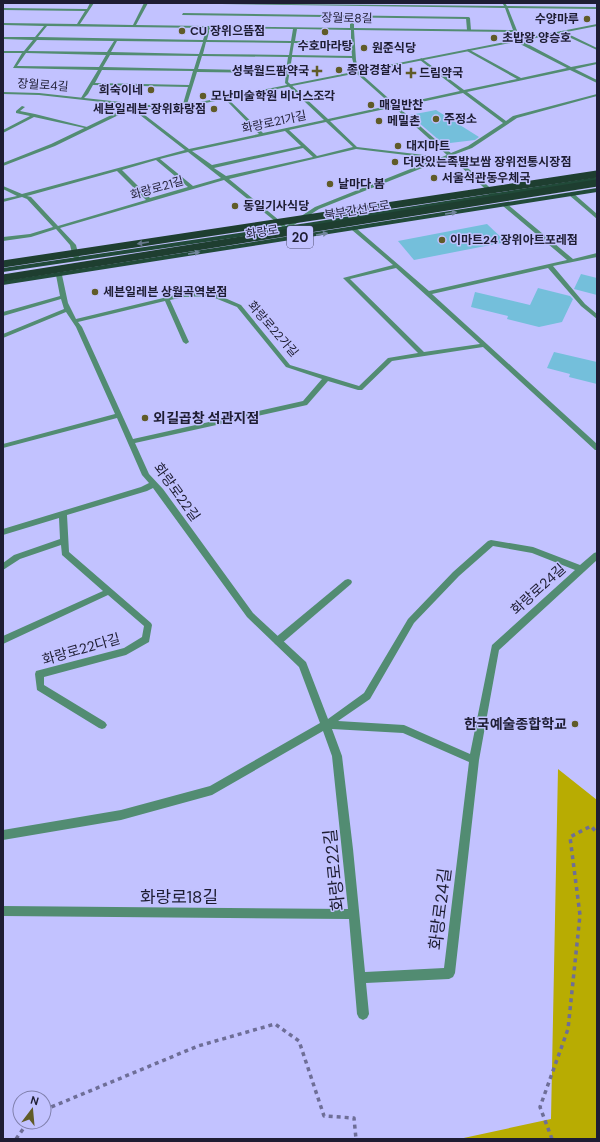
<svg xmlns="http://www.w3.org/2000/svg" width="600" height="1142" font-family="'DM Sans','Noto Sans KR',sans-serif">
<rect width="100%" height="100%" fill="#c2c2ff"/>
<!-- green -->
<path fill="#b8ac02" d="M558,769L597,800V1139H459L551,1119Z"/>
<!-- building -->
<g fill="#74bfdb">
<path d="M436,110L479,137L475,140L450,143L440,141L410,115Z"/>
<path d="M487,224L506,242L414,260L398,241Z"/>
<path d="M581,274L597,278V295L574,289Z"/>
<path d="M538,288L570,296L573,299L562,322L539,327L507,319L508,316L471,307L475,292L530,305Z"/>
<path d="M554,352L597,362V384L569,377L570,374L547,368Z"/>
</g>
<g fill="none" stroke-linecap="round" stroke-linejoin="round">
<!-- path -->
<g stroke="#6e6e97" stroke-width="3.5" stroke-dasharray="4 4" stroke-linecap="butt">
<path d="M44,1110L198,1046L275,1024L299,1041L324,1116L354,1118L356,1139"/>
<path d="M16,1139L28,1122"/>
<path d="M552,1139L540,1107L568,1029L580,915L570,837L591,826L597,833"/>
</g>
<!-- service -->
<g fill="#528c72" fill-rule="evenodd">
<path d="M468,17L470,18L471,30L469,31L467,30L466,18Z"/>
<path d="M348,579L351,580L352,582L351,584L281,644L278,645L275,644L274,641L275,638L345,580Z"/>
</g>
<!-- minor -->
<g fill="#528c72" fill-rule="evenodd">
<path d="M90,3H94L80,24L133,25L144,3H148L136,25L350,28V24L352,23L354,24V28L513,30L505,8L152,3L504,6L503,4L505,3L507,6L597,7V9L508,8L518,33L516,34L514,32L354,30L356,60L359,72L396,105L460,91L420,60L421,58L464,90L517,79L467,51L468,49L521,78L567,68L522,45L516,40L518,39L571,67L597,62V64L575,69L597,80V83L570,70L467,92L506,121L513,116L597,94V96L517,118L472,148L453,155L496,193V195H492L450,157L319,209L286,230L224,180L60,228L76,245L79,257L76,259L73,257L70,245L56,229L31,237L3,241V237L30,234L53,227L27,199L22,197L3,202V199L17,196L3,189V186L22,194L185,150L131,108V106H133L189,149L259,134L225,99L226,97L263,133L324,120L285,83L286,73L197,72L187,104L185,105L183,104L188,87L93,85L88,94L83,99L81,98L98,70L13,68L22,53H3V51H24L33,40L3,39V37H35L44,26L3,25V23L77,24L85,11L3,10V8L87,9ZM47,26L207,28L203,40L38,37ZM210,28L293,29L291,41L207,40ZM297,29L351,30V42L295,41ZM37,40L114,41L107,52L28,51ZM117,41L203,42L199,54L111,52ZM206,42L291,43L289,55L203,54ZM294,43L351,44L352,56L292,55ZM26,53L106,55L99,67L17,66ZM110,55L198,56L194,69L103,67ZM202,56L288,57L286,71L198,69ZM292,57L352,58L356,73L392,105L328,119L288,82ZM102,70L193,71L189,85L95,83ZM463,93L503,123L468,146L451,153L398,107ZM394,107L447,155L437,159L424,155L357,147L330,121ZM326,122L353,147L317,156L289,130ZM285,131L301,146L212,165L192,151ZM303,148L313,157L226,176L214,168ZM356,149L423,157L433,160L315,207L286,226L229,179ZM188,152L221,178L193,186L160,159ZM156,160L188,187L150,198L122,170ZM117,171L146,200L58,226L31,197L27,196Z"/>
<path d="M183,13L468,17L470,18L468,19L182,15Z"/>
<path d="M560,31H562L597,48V50L560,33Z"/>
<path d="M22,106L25,107L20,111L35,114L91,128L89,129L34,117L3,133V130L30,116L16,113V111Z"/>
<path d="M569,193H573L597,214V219L569,195Z"/>
<path d="M503,204H507L573,259L597,253V257L553,266L585,304L597,314V319L581,306L548,268L432,294L597,444V450H595L483,347L392,361L362,390H358L328,381L307,405L135,443L149,474L163,489L253,613L306,662L328,719L364,693L408,619L453,572L488,541L491,540L533,547L580,565L594,553L597,552V560L499,650L479,760L455,973L453,977L449,979L366,983L369,1014L367,1018L363,1020L359,1018L357,1014L349,919L3,916V906L348,909L332,756L323,731L212,795L121,820L3,840V830L121,810L210,786L320,723L299,667L247,617L153,488L147,491L67,515L69,552L151,623L152,625L149,642L126,655L44,677V685L105,722L107,725L105,728L102,729L99,728L37,690L35,674L36,671L124,648L142,637L144,626L108,595L3,644V636L103,591L62,555L61,545L20,559L3,570V563L14,555L60,539L59,518L3,535V529L141,487L149,483L142,475L117,418L3,448V444L115,414L76,327L66,312L3,338V334L64,309L61,299L3,316V312L60,296L56,275L59,273L62,275L68,303L76,319L184,293L211,292L241,305L290,365L359,386L388,358L418,353L343,278L393,265L352,230V228H356L429,291L567,260L503,206ZM396,268L480,344L424,352L350,279ZM210,296L237,307L286,367L322,379L303,401L133,439L82,327L78,322L165,301L183,342L186,344L189,342L170,300L184,297ZM493,546L532,553L575,570L492,645L470,754L404,725L338,721L370,699L414,623L459,576ZM332,729L403,733L469,762L444,968L365,972L353,849L342,756Z"/>
</g>
<!-- tertiary -->
<path fill="#528c72" fill-rule="evenodd" d="M597,24V26L200,104L133,108L55,146L3,166V163L51,144L128,107L120,104L39,95L3,94V92L39,93L121,102L132,106L200,102Z"/>
<!-- primary -->
<g fill="#214a39" fill-rule="evenodd">
<path d="M597,177V181L307,227L3,272V268L307,223Z"/>
<path d="M597,188V192L3,285V281Z"/>
</g>
<!-- trunk-bridge -->
<g stroke="#1e3e30" stroke-width="7">
<path d="M3,264L597,174"/>
<path d="M3,278L597,183"/>
</g>
</g>
<!-- one-way arrows -->
<defs><path id="oneway-solid" d="M-6-.8H1V-3.2L6.5 0L1 3.2V.8H-6Z"/></defs>
<g fill="#72869c">
<use href="#oneway-solid" transform="translate(451 213) rotate(-9)"/>
<use href="#oneway-solid" transform="translate(322 234) rotate(-9)"/>
<use href="#oneway-solid" transform="translate(194 253) rotate(-9)"/>
</g>
<use fill="#68798d" href="#oneway-solid" transform="translate(143 243) rotate(171)"/>
<!-- markers -->
<g fill="#605b28" stroke="#c2c2ff" stroke-width="1.5">
<circle cx="587" cy="19" r="4"/>
<circle cx="182" cy="31" r="4"/>
<circle cx="325" cy="32" r="4"/>
<circle cx="494" cy="38" r="4"/>
<circle cx="364" cy="48" r="4"/>
<circle cx="339" cy="70" r="4"/>
<path d="M315 65h4v4h4v4h-4v4h-4v-4h-4v-4h4z"/>
<path d="M409 67h4v4h4v4h-4v4h-4v-4h-4v-4h4z"/>
<circle cx="151" cy="90" r="4"/>
<circle cx="203" cy="96" r="4"/>
<circle cx="371" cy="105" r="4"/>
<circle cx="214" cy="109" r="4"/>
<circle cx="436" cy="119" r="4"/>
<circle cx="379" cy="121" r="4"/>
<circle cx="398" cy="146" r="4"/>
<circle cx="395" cy="162" r="4"/>
<circle cx="434" cy="178" r="4"/>
<circle cx="330" cy="184" r="4"/>
<circle cx="235" cy="206" r="4"/>
<circle cx="442" cy="240" r="4"/>
<circle cx="95" cy="292" r="4"/>
<circle cx="145" cy="418" r="4"/>
<circle cx="575" cy="724" r="4"/>
</g>
<g text-anchor="middle" stroke-width="3" stroke-linejoin="round" paint-order="stroke">
<!-- far-street labels -->
<g font-size="12" fill="#1e1d33" stroke="#c2c2ff">
<text transform="translate(347 18) rotate(1)" y="4">장월로8길</text>
<text transform="translate(43 85) rotate(4)" y="4">장월로4길</text>
<text transform="translate(274 122) rotate(-12)" y="4">화랑로21가길</text>
<text transform="translate(157 188) rotate(-16)" y="4">화랑로21길</text>
<text transform="translate(357 210) rotate(-9)" y="4">북부간선도로</text>
<text transform="translate(262 232) rotate(-9)" y="4">화랑로</text>
<text transform="translate(273 329) rotate(49)" y="4">화랑로22가길</text>
</g>
<!-- far-poi labels -->
<g font-size="12" font-weight="bold" fill="#1e1d33" stroke="#c2c2ff" text-anchor="start">
<text x="579" y="23" text-anchor="end">수양마루</text>
<text x="190" y="35">CU 장위으뜸점</text>
<text x="502" y="42">초밥왕 양승호</text>
<text x="325" y="50" text-anchor="middle">수호마라탕</text>
<text x="372" y="52">원준식당</text>
<text x="347" y="74">종암경찰서</text>
<text x="309" y="75" text-anchor="end">성북월드팜약국</text>
<text x="419" y="77">드림약국</text>
<text x="143" y="94" text-anchor="end">희숙이네</text>
<text x="211" y="100">모난미술학원 비너스조각</text>
<text x="379" y="109">매일반찬</text>
<text x="206" y="113" text-anchor="end">세븐일레븐 장위화랑점</text>
<text x="444" y="123">주정소</text>
<text x="387" y="125">메밀촌</text>
<text x="406" y="150">대지마트</text>
<text x="403" y="166">더맛있는족발보쌈 장위전통시장점</text>
<text x="442" y="182">서울석관동우체국</text>
<text x="338" y="188">날마다 봄</text>
<text x="243" y="210">동일기사식당</text>
<text x="450" y="244">이마트24 장위아트포레점</text>
<text x="103" y="296">세븐일레븐 상월곡역본점</text>
</g>
<!-- shield labels -->
<rect fill="#c2c2ff" stroke="#4f4e70" stroke-width="1" x="287" y="226" width="26" height="22" rx="3"/>
<g font-size="13" font-weight="bold" fill="#1e1d33">
<text x="300" y="242">20</text>
</g>
<!-- poi labels -->
<g font-size="14" font-weight="bold" fill="#1e1d33" stroke="#c2c2ff" text-anchor="start">
<text x="153" y="423">외길곱창 석관지점</text>
<text x="567" y="729" text-anchor="end">한국예술종합학교</text>
</g>
<!-- street labels -->
<g font-size="14" fill="#1e1d33" stroke="#c2c2ff">
<text transform="translate(177 492) rotate(54)" y="5">화랑로22길</text>
<text transform="translate(538 589) rotate(-42)" y="5">화랑로24길</text>
<text transform="translate(81 649) rotate(-16)" y="5">화랑로22다길</text>
</g>
<!-- near-street labels -->
<g font-size="17" fill="#1e1d33" stroke="#c2c2ff">
<text transform="translate(334 870) rotate(-96)" y="6">화랑로22길</text>
<text x="179" y="903">화랑로18길</text>
<text transform="translate(440 909) rotate(-83)" y="6">화랑로24길</text>
</g>
</g>
<!-- border -->
<rect width="600" height="1142" fill="none" stroke="#1e1d33" stroke-width="8"/>
<!-- north arrow -->
<g transform="translate(32 1110) rotate(16)"><circle r="19" fill="#c2c2ff" stroke="#8080ad"/>
<path d="M0-3L7 15L0 10L-7 15Z" fill="#605b28"/>
<text y="-6" font-size="11" font-weight="bold" text-anchor="middle" fill="#1e1d33">N</text>
</g>
</svg>
